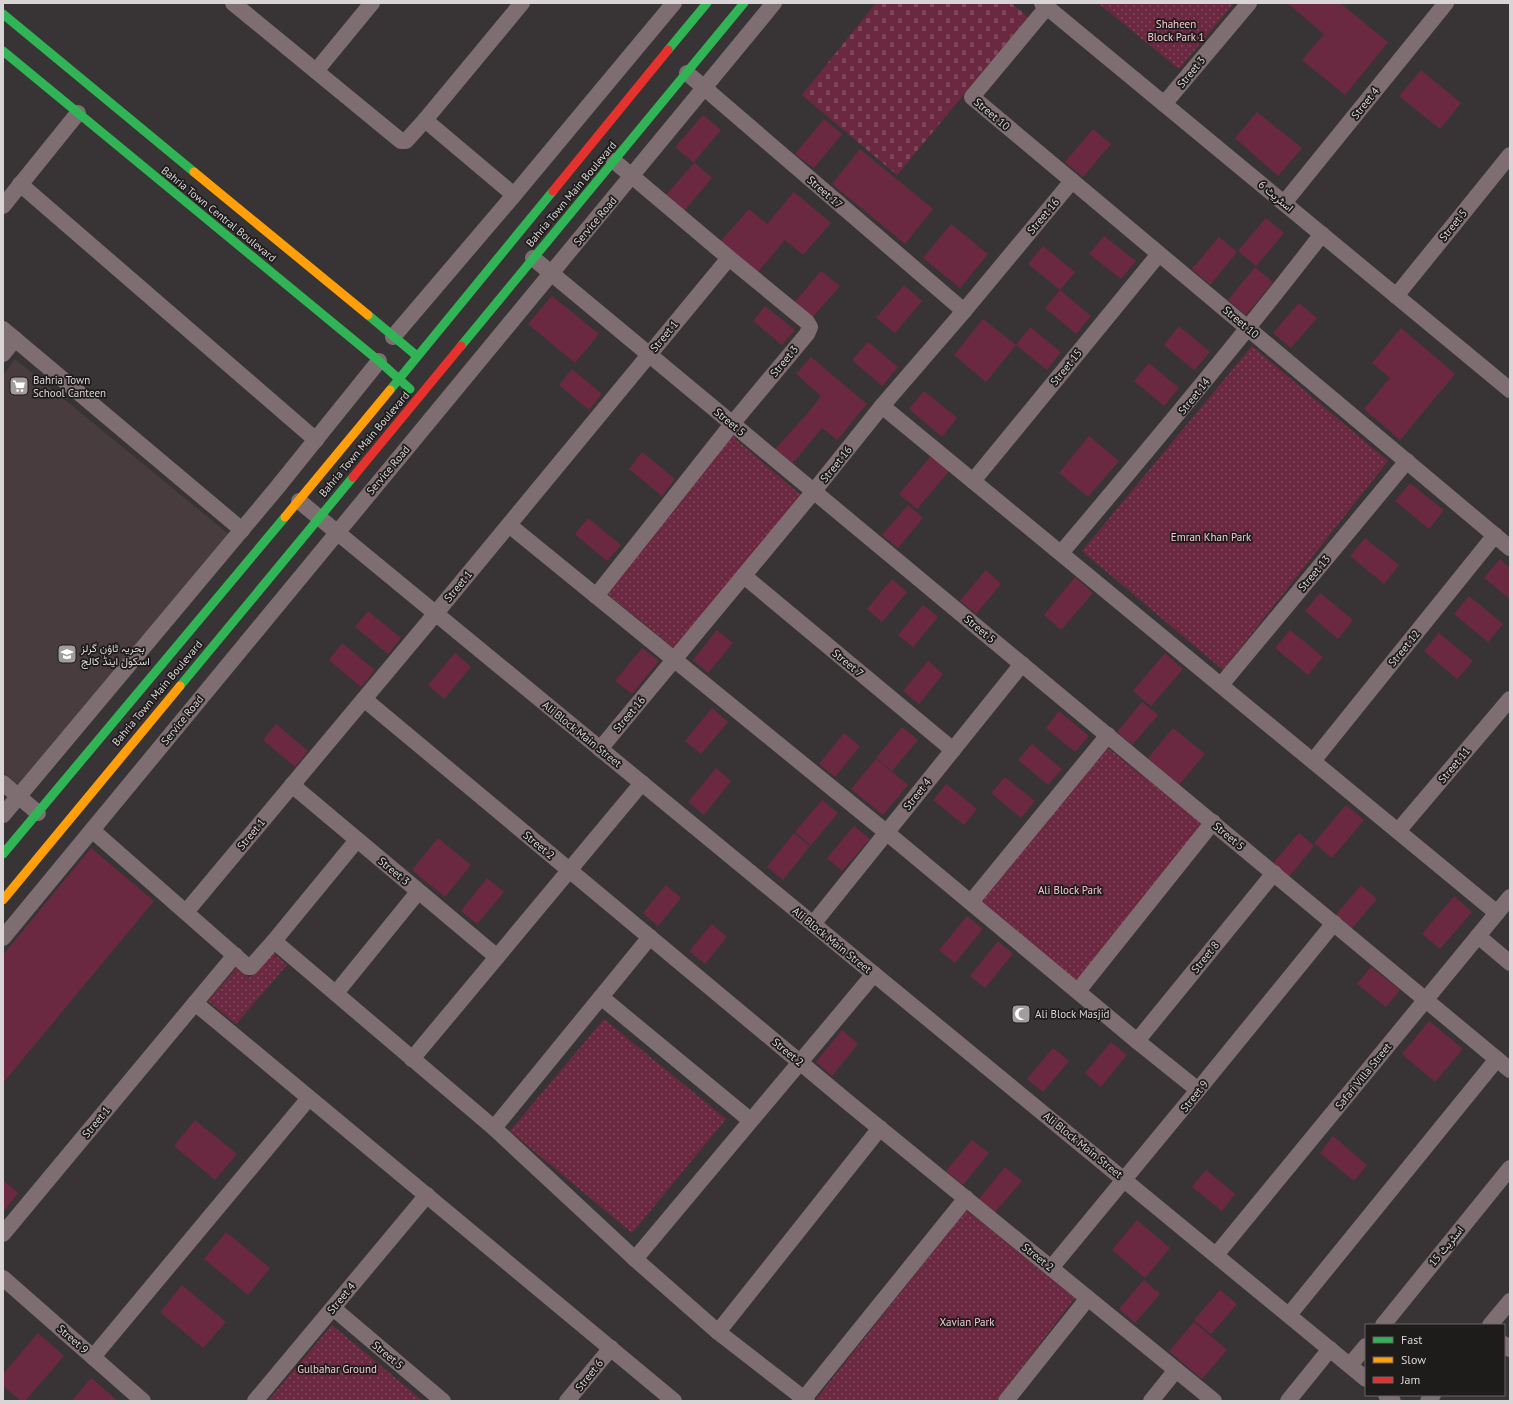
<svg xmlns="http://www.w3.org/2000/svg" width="1513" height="1404" font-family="'PT Sans',Vazirmatn,sans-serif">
<defs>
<pattern id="cemetery-stones" width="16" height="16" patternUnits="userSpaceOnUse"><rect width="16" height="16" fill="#6b2941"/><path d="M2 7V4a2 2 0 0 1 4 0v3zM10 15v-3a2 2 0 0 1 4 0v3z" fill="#80475c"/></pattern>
<pattern id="park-dots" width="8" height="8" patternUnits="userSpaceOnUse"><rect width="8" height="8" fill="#6b2941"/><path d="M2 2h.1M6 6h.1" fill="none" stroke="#80475c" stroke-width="1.8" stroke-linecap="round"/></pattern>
</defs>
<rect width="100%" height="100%" fill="#383335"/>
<!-- built -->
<path fill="#483c3f" d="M15,359L231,536L19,785L3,772V375Z"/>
<!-- green -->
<g fill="#6b2941">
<path d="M1287,3H1340L1388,42L1345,95L1302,60L1324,34Z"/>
<path d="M1421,70L1461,103L1440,129L1399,96Z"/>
<path d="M1257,112L1302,148L1278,176L1235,138Z"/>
<path d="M703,115L721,130L694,162L712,178L684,211L666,195L694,163L675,147Z"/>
<path d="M824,119L842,134L814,168L795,154Z"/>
<path d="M1093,129L1111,144L1083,177L1065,162Z"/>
<path d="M860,149L933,209L905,244L832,184Z"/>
<path d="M794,192L831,223L803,255L785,240L757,273L720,242L749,209L767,224Z"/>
<path d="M1266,218L1284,233L1256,266L1238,251Z"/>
<path d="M951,224L988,254L960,288L923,258Z"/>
<path d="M1104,236L1136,261L1121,279L1089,254Z"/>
<path d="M1219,237L1237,252L1210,285L1192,269Z"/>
<path d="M1043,246L1075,272L1060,290L1091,316L1076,334L1045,308L1060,290L1028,264Z"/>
<path d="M1255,267L1273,282L1246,315L1228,300Z"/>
<path d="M821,271L840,286L811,319L793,304Z"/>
<path d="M904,285L922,301L895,333L876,318Z"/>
<path d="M552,296L599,334L575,363L528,324Z"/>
<path d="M1299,303L1317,318L1291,348L1273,333Z"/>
<path d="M765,306L795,330L782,345L753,321Z"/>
<path d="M983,319L1016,345L1030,327L1061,352L1047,370L1016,345L986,382L954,355Z"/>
<path d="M1179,326L1210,352L1194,370L1164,345Z"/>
<path d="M1401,328L1455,374L1400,440L1364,409L1390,378L1372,363Z"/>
<path d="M868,342L898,367L882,386L852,360Z"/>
<path d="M811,357L867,404L837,440L822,428L793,463L775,449L807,414L821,396L796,374Z"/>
<path d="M1149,363L1179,388L1164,406L1134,381Z"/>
<path d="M572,369L602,394L589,410L559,385Z"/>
<path d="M924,391L957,418L942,437L909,409Z"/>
<path d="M1089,436L1119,461L1088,497L1059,473Z"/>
<path d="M642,452L675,479L662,496L629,469Z"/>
<path d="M931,456L949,471L917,509L899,494Z"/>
<path d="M1410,483L1444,510L1429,529L1395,501Z"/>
<path d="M908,505L923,518L898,548L882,535Z"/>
<path d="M588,518L621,545L607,561L575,534Z"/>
<path d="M1365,538L1399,565L1384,584L1350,556Z"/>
<path d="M1500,559L1510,568V599L1484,578Z"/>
<path d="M986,570L1001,584L976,614L960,601Z"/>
<path d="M1075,577L1093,593L1061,630L1044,615Z"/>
<path d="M892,579L907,592L882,622L867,609Z"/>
<path d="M1320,593L1353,620L1338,639L1305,611Z"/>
<path d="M1469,596L1503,624L1488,642L1454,614Z"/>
<path d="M923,605L938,617L913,647L898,635Z"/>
<path d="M368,611L401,638L388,654L355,627Z"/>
<path d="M717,630L733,643L708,673L693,660Z"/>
<path d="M1290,630L1323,657L1308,675L1275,648Z"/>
<path d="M1439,633L1473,661L1457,679L1424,651Z"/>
<path d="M342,643L375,670L361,687L329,660Z"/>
<path d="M642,648L659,661L632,694L615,681Z"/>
<path d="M455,653L471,667L444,699L428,685Z"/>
<path d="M1165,653L1183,669L1151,706L1133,691Z"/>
<path d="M928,661L943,674L919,704L903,691Z"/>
<path d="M1142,702L1158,715L1132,745L1117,732Z"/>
<path d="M712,708L728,722L701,754L685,741Z"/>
<path d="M1059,711L1089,736L1075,752L1046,728Z"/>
<path d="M276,724L308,751L295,767L263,740Z"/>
<path d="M902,727L918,740L892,771L876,758Z"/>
<path d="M1173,728L1205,754L1179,785L1148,758Z"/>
<path d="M844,733L860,746L835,777L819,764Z"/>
<path d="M1032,744L1062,769L1048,785L1018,760Z"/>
<path d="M876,759L908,785L883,815L851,789Z"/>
<path d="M716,768L731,781L704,815L688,802Z"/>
<path d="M1005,777L1035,801L1021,818L991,793Z"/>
<path d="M946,784L977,809L964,825L933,800Z"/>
<path d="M822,800L838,813L811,845L795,832Z"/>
<path d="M1346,805L1364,820L1332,858L1314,843Z"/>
<path d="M854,826L870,839L842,871L827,858Z"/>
<path d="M794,833L810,846L783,880L767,867Z"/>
<path d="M1299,833L1314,846L1289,877L1273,863Z"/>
<path d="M438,838L471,865L445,897L412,870Z"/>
<path d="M91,848L154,901L3,1083V955Z"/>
<path d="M487,878L504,892L477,924L461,911Z"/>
<path d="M666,885L681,898L658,926L643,913Z"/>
<path d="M1361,885L1377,899L1351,929L1335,916Z"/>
<path d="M1454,896L1472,912L1440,949L1422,934Z"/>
<path d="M967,916L983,929L955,963L939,950Z"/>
<path d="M712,924L727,937L705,964L689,951Z"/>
<path d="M998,941L1013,954L985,988L970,976Z"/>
<path d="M1371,967L1400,990L1386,1007L1357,984Z"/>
<path d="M1429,1021L1463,1049L1435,1082L1402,1054Z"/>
<path d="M842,1030L858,1044L832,1076L816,1062Z"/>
<path d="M1111,1042L1127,1055L1101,1087L1085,1073Z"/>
<path d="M1053,1048L1069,1061L1043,1092L1027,1079Z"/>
<path d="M195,1120L237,1154L215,1180L174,1146Z"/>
<path d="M1333,1136L1367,1165L1354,1181L1320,1153Z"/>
<path d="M972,1140L989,1153L963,1185L946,1171Z"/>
<path d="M1005,1167L1022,1181L995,1212L979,1199Z"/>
<path d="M1206,1170L1235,1194L1222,1211L1192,1187Z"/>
<path d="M3,1180L18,1193L3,1212Z"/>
<path d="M1137,1220L1170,1248L1145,1278L1112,1250Z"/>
<path d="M226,1232L270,1268L248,1295L204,1259Z"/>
<path d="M1144,1280L1160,1294L1135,1323L1119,1309Z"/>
<path d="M182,1285L226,1322L203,1348L160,1312Z"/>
<path d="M1220,1290L1237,1304L1211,1334L1194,1320Z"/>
<path d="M1194,1322L1227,1350L1202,1379L1169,1351Z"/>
<path d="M38,1333L64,1356L25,1401H21L3,1386V1374Z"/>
<path d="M91,1378L118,1401H72Z"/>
</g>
<!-- cemetery -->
<path fill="url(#cemetery-stones)" d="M876,3H1011L1028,17L897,175L802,95Z"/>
<!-- park -->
<g fill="url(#park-dots)">
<path d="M1098,3H1234L1179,69Z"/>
<path d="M1252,346L1388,461L1223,670L1082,551Z"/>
<path d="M731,435L802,496L675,649L605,592Z"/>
<path d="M1108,748L1203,824L1077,982L980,900Z"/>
<path d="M272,952L287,965L236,1024L208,1001L237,967L249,978Z"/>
<path d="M604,1019L726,1119L632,1233L510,1131Z"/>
<path d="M966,1210L1075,1298L996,1401H818L816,1399Z"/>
<path d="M332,1325L423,1401H268Z"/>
</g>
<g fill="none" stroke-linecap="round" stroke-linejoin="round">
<!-- street -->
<g stroke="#7e6e72" stroke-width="16">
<path d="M233,3L401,141H406L425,120L522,3"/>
<path d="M1042,3L1510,390"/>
<path d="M1047,7L972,97L1510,548"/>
<path d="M316,71L372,3"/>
<path d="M687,73L964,311"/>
<path d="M1164,104L1249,3"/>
<path d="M425,120L514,195"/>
<path d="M20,184L316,440"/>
<path d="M1284,203L1446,3"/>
<path d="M3,206L78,113"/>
<path d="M533,258L1510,1070"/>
<path d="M1396,296L1510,155"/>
<path d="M3,329L242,530"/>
<path d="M393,337L514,195L674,3"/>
<path d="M3,354L15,339"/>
<path d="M882,406L1497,913"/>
<path d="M973,481L1159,254"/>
<path d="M299,501L1366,1379"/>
<path d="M509,525L886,832L1137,1041L1198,1090"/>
<path d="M1061,553C1150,448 1238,343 1322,234"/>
<path d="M744,576L953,750"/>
<path d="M596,596L732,424L807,334L810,327L807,322L729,258L614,161"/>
<path d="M1221,685L1407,461"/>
<path d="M364,699L850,1104L1214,1401"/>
<path d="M600,749L814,491L882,406L964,311L1072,181"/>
<path d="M1313,761L1495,535"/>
<path d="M3,783L38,813"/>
<path d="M292,785L497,957"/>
<path d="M3,815L276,489L379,361"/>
<path d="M92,830L248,967H251L274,941L357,840"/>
<path d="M1398,831L1510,699"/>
<path d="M971,902L1108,735"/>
<path d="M186,912L436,613L729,258"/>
<path d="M813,924L1022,664"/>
<path d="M1478,936L1510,963"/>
<path d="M3,938L774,3"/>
<path d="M274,941L494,1128L635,1259L718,1332L807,1401"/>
<path d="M1078,991L1213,822"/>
<path d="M336,993L418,892"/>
<path d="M601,997L750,1120"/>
<path d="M195,1003L674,1401"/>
<path d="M1137,1041L1274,873"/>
<path d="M412,1059L642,783"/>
<path d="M494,1128L650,937"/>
<path d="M3,1234L235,955"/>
<path d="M1216,1255L1510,897"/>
<path d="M635,1259L874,974"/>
<path d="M1051,1268L1198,1090L1334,923"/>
<path d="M3,1278L143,1401"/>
<path d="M333,1308L443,1401"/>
<path d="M1289,1315L1497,1059"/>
<path d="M1383,1325L1510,1168"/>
<path d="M1490,1325L1510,1301"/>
<path d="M718,1332L880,1128"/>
<path d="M1504,1344L1510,1349"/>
<path d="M93,1357L309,1098"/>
<path d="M1350,1365L1366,1346"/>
<path d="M1386,1395L1393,1401"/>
<path d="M255,1401L427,1195"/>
<path d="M567,1401L611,1348"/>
<path d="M802,1401L966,1198"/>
<path d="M1006,1401L1088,1298"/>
<path d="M1151,1401L1176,1370"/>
<path d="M1288,1401L1330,1349"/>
<path d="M1428,1401L1433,1395"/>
</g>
<!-- fast -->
<g stroke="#30b455" stroke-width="9">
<path d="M3,14L194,172"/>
<path d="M668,50L707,3"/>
<path d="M3,51L379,361L410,389"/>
<path d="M368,315L417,356"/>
<path d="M461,346L744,3"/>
<path d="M390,390L553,191"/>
<path d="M180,686L353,477"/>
<path d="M3,854L285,517"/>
</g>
<!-- slow -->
<g stroke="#ff9f0a" stroke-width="9">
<path d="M194,172L368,315"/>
<path d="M285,517L390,390"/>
<path d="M3,900L180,686"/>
</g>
<!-- jam -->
<g stroke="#e5322d" stroke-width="9">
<path d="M553,191L668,50"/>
<path d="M353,477L461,346"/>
</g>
</g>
<!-- icons -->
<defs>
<g id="supermarket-square" transform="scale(1)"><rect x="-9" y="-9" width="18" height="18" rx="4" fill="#a19c9e" stroke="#1e1b1b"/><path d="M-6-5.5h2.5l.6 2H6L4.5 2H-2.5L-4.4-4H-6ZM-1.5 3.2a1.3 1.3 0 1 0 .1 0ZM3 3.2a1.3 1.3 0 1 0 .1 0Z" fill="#fff"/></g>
<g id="school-square" transform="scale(1)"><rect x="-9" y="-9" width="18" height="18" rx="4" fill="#a19c9e" stroke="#1e1b1b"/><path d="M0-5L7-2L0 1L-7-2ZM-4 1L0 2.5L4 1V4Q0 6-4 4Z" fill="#fff"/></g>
<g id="mosque-square" transform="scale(1)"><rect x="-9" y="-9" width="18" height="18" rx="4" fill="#a19c9e" stroke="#1e1b1b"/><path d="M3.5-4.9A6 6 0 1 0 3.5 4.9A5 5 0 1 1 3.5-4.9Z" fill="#fff"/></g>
</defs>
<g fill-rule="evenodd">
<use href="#supermarket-square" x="19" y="386"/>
<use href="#school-square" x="67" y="654"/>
<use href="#mosque-square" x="1021" y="1014"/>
</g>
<g text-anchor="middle" stroke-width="3.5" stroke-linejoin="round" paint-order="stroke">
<!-- park labels -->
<g font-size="11" fill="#f7c8d4" stroke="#1e1b1b">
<text x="1176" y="28">Shaheen<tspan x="1176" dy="13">Block Park 1</tspan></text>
<text x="1211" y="541">Emran Khan Park</text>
<text x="1070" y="894">Ali Block Park</text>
<text x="967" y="1326">Xavian Park</text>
<text x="337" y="1373">Gulbahar Ground</text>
</g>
<!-- street labels -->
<g font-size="11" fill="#d9d5d6" stroke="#1e1b1b">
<text transform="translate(1191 72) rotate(-50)" y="4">Street 3</text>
<text transform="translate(1365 103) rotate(-51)" y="4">Street 4</text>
<text transform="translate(992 114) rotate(40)" y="4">Street 10</text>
<text transform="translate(825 192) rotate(41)" y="4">Street 17</text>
<text transform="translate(571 194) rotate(-50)" y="4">Bahria Town Main Boulevard</text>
<text transform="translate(1276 196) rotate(40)" y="4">اسٹریٹ 6</text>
<text transform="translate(219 214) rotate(39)" y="4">Bahria Town Central Boulevard</text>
<text transform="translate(1043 216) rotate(-50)" y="4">Street 16</text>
<text transform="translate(595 221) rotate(-50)" y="4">Service Road</text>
<text transform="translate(1453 225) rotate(-51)" y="4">Street 5</text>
<text transform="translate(1241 322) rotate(40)" y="4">Street 10</text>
<text transform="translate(664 336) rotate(-50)" y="4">Street 1</text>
<text transform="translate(784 361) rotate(-50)" y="4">Street 3</text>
<text transform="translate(1066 367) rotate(-51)" y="4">Street 15</text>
<text transform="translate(1194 396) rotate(-51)" y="4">Street 14</text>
<text transform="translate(730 422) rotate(40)" y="4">Street 5</text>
<text transform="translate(364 444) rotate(-50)" y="4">Bahria Town Main Boulevard</text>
<text transform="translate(836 464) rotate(-51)" y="4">Street 16</text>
<text transform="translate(388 470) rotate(-50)" y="4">Service Road</text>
<text transform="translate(1314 573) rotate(-50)" y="4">Street 13</text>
<text transform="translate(458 586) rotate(-50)" y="4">Street 1</text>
<text transform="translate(980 629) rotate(40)" y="4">Street 5</text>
<text transform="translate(1404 648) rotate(-51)" y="4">Street 12</text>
<text transform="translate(848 663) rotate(40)" y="4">Street 7</text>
<text transform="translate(157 693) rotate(-50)" y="4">Bahria Town Main Boulevard</text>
<text transform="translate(629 714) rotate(-50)" y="4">Street 16</text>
<text transform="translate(182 720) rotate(-51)" y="4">Service Road</text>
<text transform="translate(582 734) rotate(39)" y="4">Ali Block Main Street</text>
<text transform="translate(1454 765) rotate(-50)" y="4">Street 11</text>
<text transform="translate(917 794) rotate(-51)" y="4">Street 4</text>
<text transform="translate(251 834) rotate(-50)" y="4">Street 1</text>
<text transform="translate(1229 836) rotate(40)" y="4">Street 5</text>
<text transform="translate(539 845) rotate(40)" y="4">Street 2</text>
<text transform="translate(394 871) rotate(40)" y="4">Street 3</text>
<text transform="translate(832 940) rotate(39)" y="4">Ali Block Main Street</text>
<text transform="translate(1205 957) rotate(-51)" y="4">Street 8</text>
<text transform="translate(788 1052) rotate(40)" y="4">Street 2</text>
<text transform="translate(1363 1076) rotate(-51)" y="4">Safari Villa Street</text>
<text transform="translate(1194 1096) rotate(-51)" y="4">Street 9</text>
<text transform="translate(96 1122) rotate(-50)" y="4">Street 1</text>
<text transform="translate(1083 1145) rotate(39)" y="4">Ali Block Main Street</text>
<text transform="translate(1446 1246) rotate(-51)" y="4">اسٹریٹ 15</text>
<text transform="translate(1038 1257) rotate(39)" y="4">Street 2</text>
<text transform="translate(341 1298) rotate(-50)" y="4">Street 4</text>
<text transform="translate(73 1339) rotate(41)" y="4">Street 9</text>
<text transform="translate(388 1355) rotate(40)" y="4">Street 5</text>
<text transform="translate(589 1375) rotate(-51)" y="4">Street 6</text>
</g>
<!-- poi labels -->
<g font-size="11" fill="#d9d5d6" stroke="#1e1b1b" text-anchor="start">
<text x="33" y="384">Bahria Town<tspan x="33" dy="13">School Canteen</tspan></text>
<text x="81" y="652">بحریہ ٹاؤن گرلز<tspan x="81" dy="13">اسکول اینڈ کالج</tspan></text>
<text x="1035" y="1018">Ali Block Masjid</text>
</g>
</g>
<!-- border -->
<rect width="1513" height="1404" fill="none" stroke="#d9d5d6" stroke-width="8"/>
<!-- legend -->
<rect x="1365" y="1324" width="140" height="72" fill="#1e1b1b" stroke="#696566"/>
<rect x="1373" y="1337" width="20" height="6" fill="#30b455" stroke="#696566"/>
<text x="1401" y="1344" font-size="12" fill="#d9d5d6">Fast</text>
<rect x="1373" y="1357" width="20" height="6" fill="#ff9f0a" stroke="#696566"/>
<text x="1401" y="1364" font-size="12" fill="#d9d5d6">Slow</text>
<rect x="1373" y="1377" width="20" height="6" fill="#e5322d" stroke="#696566"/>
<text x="1401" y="1384" font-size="12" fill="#d9d5d6">Jam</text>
</svg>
